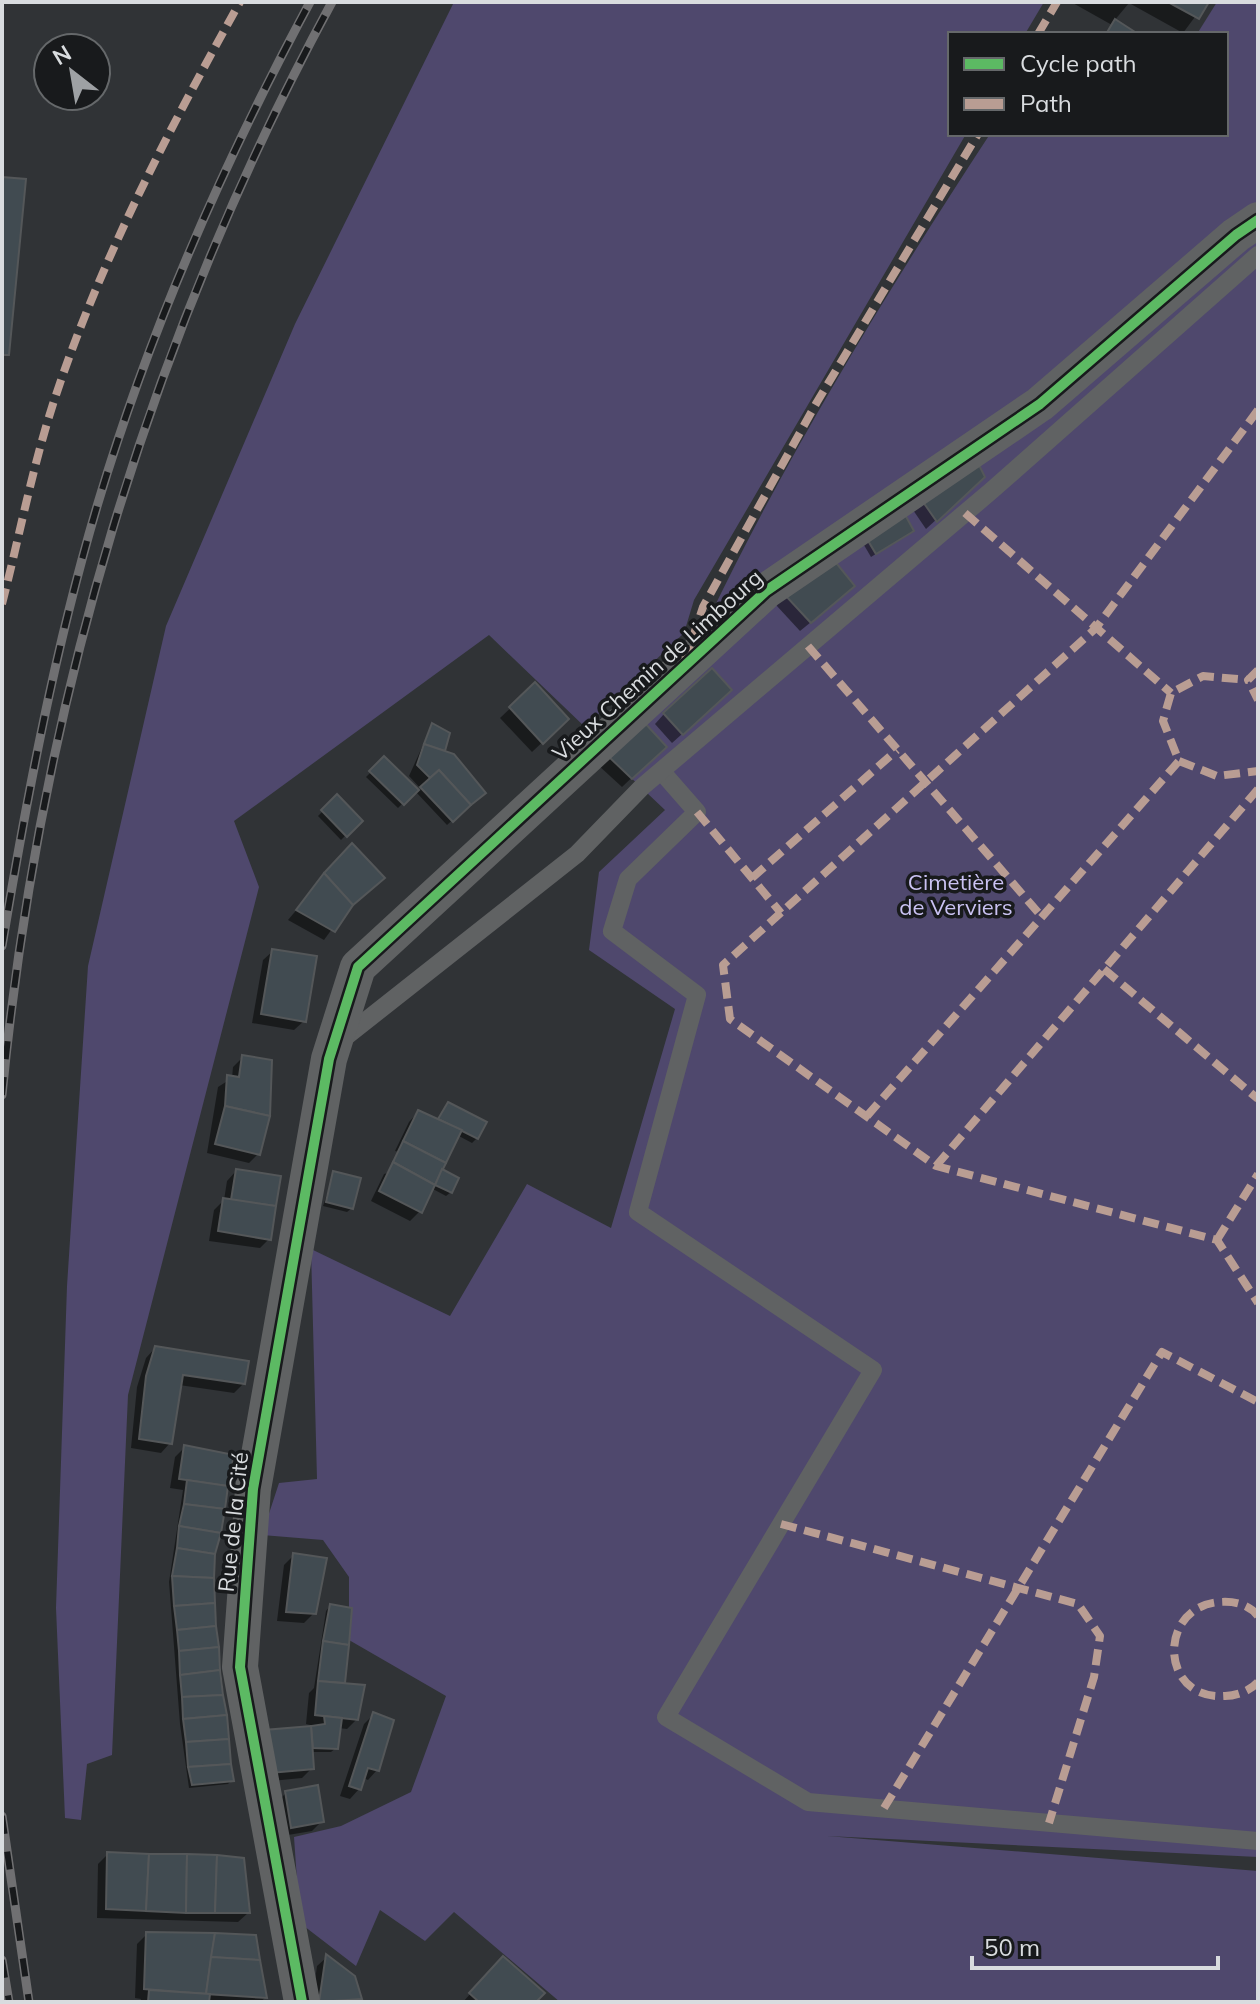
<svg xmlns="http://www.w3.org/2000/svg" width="1260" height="2004" font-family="Mulish,sans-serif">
<rect width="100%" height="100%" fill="#303336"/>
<!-- green -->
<g fill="#4f486d">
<path d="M454,2H1044L1025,34H950V134H966L694,600L684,633L585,727L489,635L234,821L259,887L128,1395L112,1755L87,1764L81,1820L65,1818L56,1608L67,1286L88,966L166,626L295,324Z"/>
<path d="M1217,2H1258V208L1037,388L708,620C789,451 888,290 990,134H1226V34H1197Z"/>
<path d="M1258,237V1857L827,1836L1258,1871V2002H560L454,1912L425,1941L380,1910L356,1966L300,1923L294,1837L341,1826L411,1792L446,1696L349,1640V1577L323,1540L262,1535L279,1483L317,1479L311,1249L450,1316L527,1184L611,1228L675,1009L589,950L599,872L665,810L606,754L768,603Z"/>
</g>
<!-- shadow -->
<g fill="#0007">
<path d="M1071,2H1206L1183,33L1129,3L1114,21L1135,34H1104L1112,25Z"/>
<path d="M973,486L926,529L913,510L922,500Z"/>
<path d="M912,531L871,557L861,540Z"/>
<path d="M832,562L843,596L800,631L776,605Z"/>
<path d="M535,685L567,719L532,752L500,718Z"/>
<path d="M720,700L672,743L655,724L664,714Z"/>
<path d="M432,725L443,750L460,813L447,825L415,791L398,808L366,777L384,759L418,792L421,789L409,776Z"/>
<path d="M664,747L622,787L598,765L608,756Z"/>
<path d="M337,797L360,821L341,840L318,816Z"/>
<path d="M325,876L348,907L324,940L288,920Z"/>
<path d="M273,951L304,1021L294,1030L252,1023L263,960Z"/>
<path d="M243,1057L258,1154L249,1163L207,1153L218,1087L232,1078L233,1067Z"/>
<path d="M444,1109L477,1138L472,1143L457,1135L440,1170L451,1192L446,1196L431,1188L420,1211L410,1221L371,1201L384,1174L391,1172L400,1152L395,1151L409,1122L418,1112L437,1121Z"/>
<path d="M236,1171L269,1239L260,1248L209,1241L214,1210L224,1200L227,1181Z"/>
<path d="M334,1174L352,1208L347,1212L323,1206Z"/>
<path d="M155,1348L244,1383L234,1393L179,1385L170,1443L161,1453L131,1448L137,1387L146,1358Z"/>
<path d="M185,1447L226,1486L212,1578L232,1780L228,1784L189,1788L180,1724L169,1582L183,1490L170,1488L175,1457Z"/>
<path d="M294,1555L314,1613L304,1623L277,1621L284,1565Z"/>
<path d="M330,1606L343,1682L340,1685L357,1719L347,1729L338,1728L336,1748L331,1752H311L312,1768L302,1778L261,1782L265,1732L318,1727L306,1724L309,1693L314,1688L326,1611Z"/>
<path d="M374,1714L377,1770L368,1780L363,1778L359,1789L350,1799L340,1796L364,1724Z"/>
<path d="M286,1793L322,1821L312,1831L282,1836L276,1803Z"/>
<path d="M108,1854L248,1913L238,1922L97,1918L98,1864Z"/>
<path d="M147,1934L265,1998L260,2002H140L141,1999L135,1998L137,1944Z"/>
<path d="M327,1957L354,1977L359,2002H312L317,1966Z"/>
<path d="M493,1968L534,2002H463Z"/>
</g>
<!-- building -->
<g fill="#414b51" stroke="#545759" stroke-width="2">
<path d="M1168,2H1209L1199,19Z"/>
<path d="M1115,19L1138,34H1106Z"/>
<path d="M2,177L26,179L9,355H2Z"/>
<path d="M977,461L985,477L937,522L921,499Z"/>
<path d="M903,511L914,531L876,554L864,534Z"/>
<path d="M833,559L855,586L811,623L784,594Z"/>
<path d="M712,668L732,690L683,735L663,713Z"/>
<path d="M535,682L569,719L543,744L509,707Z"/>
<path d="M643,721L667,747L632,779L606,754Z"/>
<path d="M432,723L450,733L445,751L424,744Z"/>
<path d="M424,744L454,754L486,793L471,805L439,770L430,778L417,765Z"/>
<path d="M384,756L419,790L404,805L369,771Z"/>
<path d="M439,770L471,805L453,822L420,787Z"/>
<path d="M337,794L363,821L347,837L321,810Z"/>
<path d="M352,843L385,878L353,905L324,873Z"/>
<path d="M324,873L353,905L335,932L296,910Z"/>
<path d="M272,949L317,956L306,1022L261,1014Z"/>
<path d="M242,1055L272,1060L270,1116L225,1106L227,1075L239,1077Z"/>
<path d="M448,1102L487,1122L478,1139L438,1119Z"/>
<path d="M225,1106L270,1116L260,1155L215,1144Z"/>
<path d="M418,1110L462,1130L446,1163L403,1141Z"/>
<path d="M403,1141L446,1163L435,1185L393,1162Z"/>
<path d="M393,1162L435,1185L422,1213L379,1191Z"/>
<path d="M236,1169L281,1176L276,1206L231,1200Z"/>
<path d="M442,1169L459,1178L452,1193L435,1185Z"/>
<path d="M333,1171L361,1178L353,1209L326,1202Z"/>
<path d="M223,1198L276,1206L271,1240L218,1231Z"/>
<path d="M155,1346L249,1361L245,1384L183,1375L172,1444L139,1439L146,1376Z"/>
<path d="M184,1445L234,1455L228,1486L179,1479Z"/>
<path d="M187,1480L228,1486L225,1509L184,1504Z"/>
<path d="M184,1504L225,1509L221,1533L179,1526Z"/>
<path d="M179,1526L221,1533L215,1554L177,1548Z"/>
<path d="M177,1548L215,1554L214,1578L172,1576Z"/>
<path d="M293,1553L327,1558L316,1614L286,1612Z"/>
<path d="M172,1576L214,1578L215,1603L174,1606Z"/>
<path d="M215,1603L216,1626L177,1630L174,1606Z"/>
<path d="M330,1604L352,1608L349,1645L323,1641Z"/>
<path d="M216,1626L219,1647L179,1651L177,1630Z"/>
<path d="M323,1641L349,1645L345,1683L318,1681Z"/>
<path d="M219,1647L220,1670L180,1675L179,1651Z"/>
<path d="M220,1670L223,1695L182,1697L180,1675Z"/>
<path d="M318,1681L365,1685L358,1720L315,1715Z"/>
<path d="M223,1695L227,1715L183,1719L182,1697Z"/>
<path d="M373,1712L394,1720L379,1771L368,1768L361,1790L349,1786Z"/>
<path d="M227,1715L229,1739L186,1742L183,1719Z"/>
<path d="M324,1716L342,1718L338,1749L313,1748L311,1726L325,1724Z"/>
<path d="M311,1726L314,1769L270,1773L264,1730Z"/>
<path d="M229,1739L231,1764L188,1767L186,1742Z"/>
<path d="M231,1764L234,1781L192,1785L188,1767Z"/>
<path d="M318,1785L324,1822L291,1828L285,1791Z"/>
<path d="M107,1852L149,1854L146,1911L106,1909Z"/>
<path d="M149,1854H187L186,1913L146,1911Z"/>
<path d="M187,1854L217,1855L215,1913H186Z"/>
<path d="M217,1855L244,1858L250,1913H215Z"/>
<path d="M146,1932L215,1933L206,1994L144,1989Z"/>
<path d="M215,1933L256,1935L260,1960L211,1957Z"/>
<path d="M326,1954L355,1976L362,1999L319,2002Z"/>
<path d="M503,1956L545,1993L536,2002H479L469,1993Z"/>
<path d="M211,1957L260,1960L267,1998L206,1994Z"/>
<path d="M149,1990L210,1994L209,2002H148Z"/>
</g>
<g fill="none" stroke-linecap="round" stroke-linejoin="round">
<!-- lane -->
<g stroke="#606263" stroke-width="18">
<path d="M662,772L697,812L628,879L612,931L697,995L638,1212L873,1370L666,1717L808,1802L1258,1841"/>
<path d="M339,1042L577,854L642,787L991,491L1258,255"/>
</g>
<!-- street -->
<path stroke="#606263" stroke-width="36" d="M302,2002L240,1667L253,1489L329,1059L358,967L766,591L1040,404L1236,235L1258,220"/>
<!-- rail casing -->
<g stroke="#707072" stroke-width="9">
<g id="rail">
<path d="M2,946C27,796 55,648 98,503C150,329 224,162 310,2"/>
<path d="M2,1095C39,711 148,341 332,2"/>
<path d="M2,1816L29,2002"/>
<path d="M2,1960L9,2002"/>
</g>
</g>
<!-- rail -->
<use href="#rail" stroke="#181a1c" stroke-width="6" stroke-dasharray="18" stroke-linecap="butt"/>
<!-- quiet -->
<g stroke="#b99d93" stroke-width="8" stroke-dasharray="16 8" stroke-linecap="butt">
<path d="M1038,34L1057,2"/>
<path d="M1258,410L1096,628L723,965L730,1019L936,1166L1217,1240L1258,1303"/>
<path d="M965,513L1171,693"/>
<path d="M2,604C19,538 32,469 53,404C99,263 168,131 240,2"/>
<path d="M808,646L1042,917"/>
<path d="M685,661L703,607L817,402L978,134"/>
<path d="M1258,670L1248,680L1258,700"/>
<path d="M1179,761L1217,776L1258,771"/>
<path d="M697,812L781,913"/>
<path d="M752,878L897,750"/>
<path d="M1104,969L1258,1099"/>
<path d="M867,1116L1179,761L1163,721L1171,693L1203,676L1248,680"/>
<path d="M936,1166L1258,789"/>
<path d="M1217,1240L1258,1174"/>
<path d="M781,1524L1078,1604L1100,1636L1094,1677L1049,1823"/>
<path d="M1258,1616C1249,1604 1234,1601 1220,1602C1157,1606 1159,1701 1225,1696C1236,1696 1250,1691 1258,1682"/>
<path d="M884,1808L1162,1352L1258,1402"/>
</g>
<!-- cycleway casing -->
<g stroke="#181a1c" stroke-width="15">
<path id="cycleway" d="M302,2002L240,1667L253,1489L329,1059L358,967L766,591L1040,404L1236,235L1258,220"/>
</g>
<!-- cycleway -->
<use href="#cycleway" stroke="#5cba63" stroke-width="10"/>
</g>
<g text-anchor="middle" stroke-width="7" stroke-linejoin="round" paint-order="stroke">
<!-- street labels -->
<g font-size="22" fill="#d9dcdf" stroke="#181a1c">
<text transform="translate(657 665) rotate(-42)" y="8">Vieux Chemin de Limbourg</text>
<text transform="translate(233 1522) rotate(-84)" y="8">Rue de la Cité</text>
</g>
<!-- park labels -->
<g font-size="22" fill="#cac2f3" stroke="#181a1c">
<text x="956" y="890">Cimetière<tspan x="956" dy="25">de Verviers</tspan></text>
</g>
</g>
<!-- border -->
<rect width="1260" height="2004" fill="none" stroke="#d9dcdf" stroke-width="8"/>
<!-- legend -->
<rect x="948" y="32" width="280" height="104" fill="#181a1c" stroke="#65686a" stroke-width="2"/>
<rect x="964" y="58" width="40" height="12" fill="#5cba63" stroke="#65686a" stroke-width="2"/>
<text x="1020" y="72" font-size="24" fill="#d9dcdf">Cycle path</text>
<rect x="964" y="98" width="40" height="12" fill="#b99d93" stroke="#65686a" stroke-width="2"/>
<text x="1020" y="112" font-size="24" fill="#d9dcdf">Path</text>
<!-- north arrow -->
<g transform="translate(72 72) rotate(329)"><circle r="38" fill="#181a1c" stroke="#65686a" stroke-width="2"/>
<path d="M0-6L14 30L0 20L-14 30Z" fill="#9ea1a4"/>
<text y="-12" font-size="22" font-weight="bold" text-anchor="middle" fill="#d9dcdf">N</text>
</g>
<!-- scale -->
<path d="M972 1956v12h246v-12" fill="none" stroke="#d9dcdf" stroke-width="4"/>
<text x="984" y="1956" font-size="24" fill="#d9dcdf" stroke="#181a1c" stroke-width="6" paint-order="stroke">50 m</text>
</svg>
